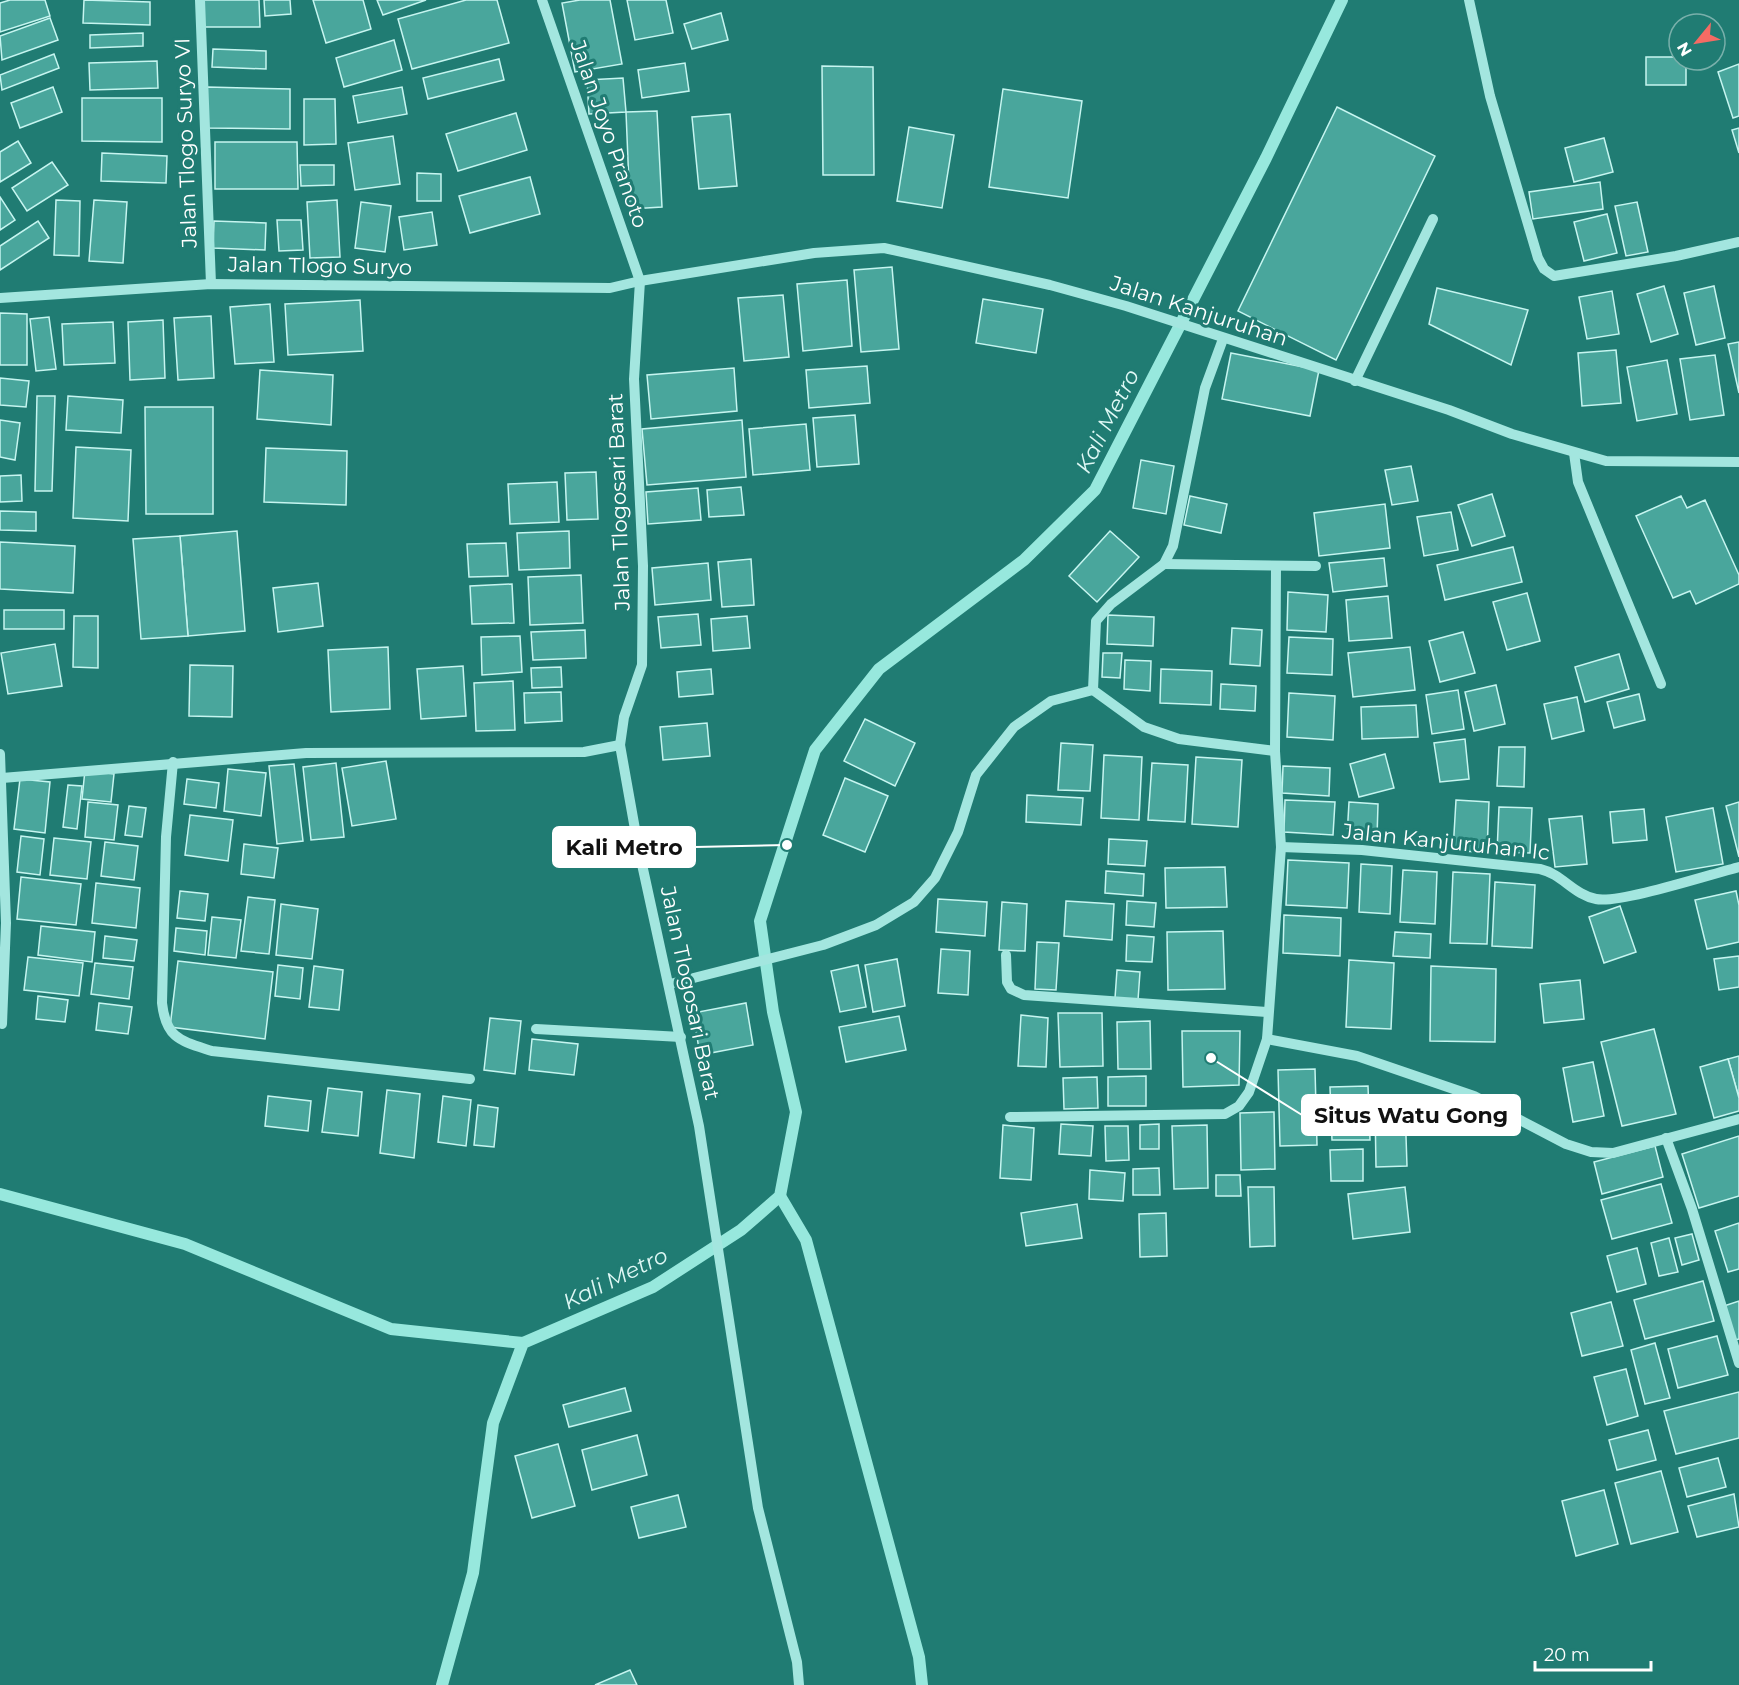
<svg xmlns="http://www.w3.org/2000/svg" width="1739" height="1685" font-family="Montserrat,sans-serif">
<rect width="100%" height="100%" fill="#207c73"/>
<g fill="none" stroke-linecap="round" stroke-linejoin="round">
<!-- stream -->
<g stroke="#97e8dd" stroke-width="12">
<path d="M0,1194L185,1244L391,1329L523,1343"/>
<path d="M780,1196L806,1240L919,1657L922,1685"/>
<path d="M442,1685L473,1573L493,1423L523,1343L653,1287L741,1230L780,1196L796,1112L773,1012L760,921L815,750L879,669L1024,560L1095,490L1266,158L1342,0"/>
</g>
</g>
<!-- building -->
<g fill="#49a69c" stroke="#c6f5f0" stroke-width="1.5">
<path d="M10,0H45L50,16L0,32V3Z"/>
<path d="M84,0L150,2V25L83,23Z"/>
<path d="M203,0H259L260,27H204Z"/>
<path d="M264,0H290L291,14L265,16Z"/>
<path d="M313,0H363L371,29L326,43Z"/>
<path d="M377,0H426L383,15Z"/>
<path d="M466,0H497L509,43L412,69L398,19Z"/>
<path d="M580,0H610L622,64L575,72L562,3Z"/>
<path d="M627,0H666L673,33L635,40Z"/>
<path d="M721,13L728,40L692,49L684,24Z"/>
<path d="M50,18L58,40L2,60L0,36Z"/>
<path d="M143,33V46L90,48V35Z"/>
<path d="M394,40L402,70L344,87L336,58Z"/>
<path d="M213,49L266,51V69L212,67Z"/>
<path d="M54,54L59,68L2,90L0,75Z"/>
<path d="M1646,57H1679V60H1686V85H1646Z"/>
<path d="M499,59L504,80L428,99L423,78Z"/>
<path d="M157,61L158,88L90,90L89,63Z"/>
<path d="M685,63L689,91L642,98L638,70Z"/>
<path d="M1739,64V116L1733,118L1718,72Z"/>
<path d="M822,66L873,67L874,175H823Z"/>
<path d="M623,78L626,112L589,114L587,80Z"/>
<path d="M53,87L62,112L20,128L11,103Z"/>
<path d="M207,87L290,89V129L206,128Z"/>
<path d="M402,87L407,114L358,123L353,96Z"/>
<path d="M1003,89L1082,101L1068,198L989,187Z"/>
<path d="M82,98H162V142L82,141Z"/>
<path d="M304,99H335L336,144L304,145Z"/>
<path d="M1337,107L1435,156L1336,360L1238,311Z"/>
<path d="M657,111L662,207L630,209L626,112Z"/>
<path d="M516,113L527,150L458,171L446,134Z"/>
<path d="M730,114L737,186L699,189L692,117Z"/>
<path d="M909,127L954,135L942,208L897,201Z"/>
<path d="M1739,128V153L1732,130Z"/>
<path d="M393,136L400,184L355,190L348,143Z"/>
<path d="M1604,138L1613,172L1574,182L1565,148Z"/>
<path d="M18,141L31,163L0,182V152Z"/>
<path d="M215,142H297L298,189H215Z"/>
<path d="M102,153L167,156L166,183L101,181Z"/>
<path d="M52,162L68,185L27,211L12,188Z"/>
<path d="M300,165H334V185L301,186Z"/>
<path d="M417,173L441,174V201H417Z"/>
<path d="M530,177L540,214L470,233L459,196Z"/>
<path d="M1600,182L1603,209L1533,219L1529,192Z"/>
<path d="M0,197L15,220L0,230Z"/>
<path d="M56,200L80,201L79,256L54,255Z"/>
<path d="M94,200L127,202L123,263L89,261Z"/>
<path d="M337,200L340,257L310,258L307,202Z"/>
<path d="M361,202L391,206L385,252L355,248Z"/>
<path d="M1637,202L1648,252L1626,256L1615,206Z"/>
<path d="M432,212L437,245L404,250L399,217Z"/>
<path d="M1607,214L1617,253L1584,261L1574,222Z"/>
<path d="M277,220H301L303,250L279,251Z"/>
<path d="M38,221L49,238L0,270V246Z"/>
<path d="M214,221L266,223L265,250L213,248Z"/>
<path d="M892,267L899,349L861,352L854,270Z"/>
<path d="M847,280L852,346L803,351L797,284Z"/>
<path d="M1664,286L1678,334L1651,342L1637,294Z"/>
<path d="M1714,286L1725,338L1696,345L1684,293Z"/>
<path d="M1437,288L1528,310L1511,365L1429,324Z"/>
<path d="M1612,291L1619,334L1587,339L1579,297Z"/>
<path d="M783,295L789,357L744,361L738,298Z"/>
<path d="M983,299L1043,309L1036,353L976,343Z"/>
<path d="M360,300L363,351L288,355L285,304Z"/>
<path d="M270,304L274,362L235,364L230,307Z"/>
<path d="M0,313L27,314V365H0Z"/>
<path d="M211,316L214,378L178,380L174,318Z"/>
<path d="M49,317L56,369L36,371L30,319Z"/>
<path d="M163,320L165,378L130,380L128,322Z"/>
<path d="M113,322L115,363L64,365L62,324Z"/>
<path d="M1739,342V393L1728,344Z"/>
<path d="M1616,350L1621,403L1582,406L1578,353Z"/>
<path d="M1231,353L1319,370L1310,416L1222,399Z"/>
<path d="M1715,355L1724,415L1690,420L1680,359Z"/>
<path d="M1667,360L1677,414L1637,421L1627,367Z"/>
<path d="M867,366L870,403L809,408L806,370Z"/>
<path d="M734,368L737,411L651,419L647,375Z"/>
<path d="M260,370L333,375L331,425L257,419Z"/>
<path d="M0,378L29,381L26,407L0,405Z"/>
<path d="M37,396H55L52,491H35Z"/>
<path d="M68,396L123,400L121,433L66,430Z"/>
<path d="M145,407H213V514H146Z"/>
<path d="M855,415L859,464L817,467L813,418Z"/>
<path d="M0,420L20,423L15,460L0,457Z"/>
<path d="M742,420L746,477L647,485L642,429Z"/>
<path d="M806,424L810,470L753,475L749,429Z"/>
<path d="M76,447L131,450L128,521L73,518Z"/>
<path d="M266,448L347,451L346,505L264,502Z"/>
<path d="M1141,460L1174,466L1166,514L1133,508Z"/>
<path d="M1411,466L1418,501L1392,505L1385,470Z"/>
<path d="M596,472L598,519L567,520L565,473Z"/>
<path d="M21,475L22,501L0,502V476Z"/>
<path d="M557,482L559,522L510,524L508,484Z"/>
<path d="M741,487L744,515L709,517L707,490Z"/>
<path d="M698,488L701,520L648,524L646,492Z"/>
<path d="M1492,494L1505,536L1472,546L1458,505Z"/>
<path d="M1190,496L1227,504L1221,533L1184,525Z"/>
<path d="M1681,496L1687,508L1705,500L1739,575V584L1696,604L1690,591L1673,598L1636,516Z"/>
<path d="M1385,504L1390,548L1319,556L1314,513Z"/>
<path d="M0,511L36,512V531L0,530Z"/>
<path d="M1451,512L1458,550L1424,556L1417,517Z"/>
<path d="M237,531L245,631L188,636L180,536Z"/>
<path d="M569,531L570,568L519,570L517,533Z"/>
<path d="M1110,531L1139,557L1097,602L1069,576Z"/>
<path d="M180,536L188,636L141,639L133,539Z"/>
<path d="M0,542L75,546L73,593L0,589Z"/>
<path d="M506,543L508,576L469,577L467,544Z"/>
<path d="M1513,547L1522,582L1445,600L1437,565Z"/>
<path d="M1384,558L1387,586L1333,592L1329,563Z"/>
<path d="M751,559L754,605L722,607L718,562Z"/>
<path d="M708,563L711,600L655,605L652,568Z"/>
<path d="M581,575L583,623L530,625L528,577Z"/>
<path d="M318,583L323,626L278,632L273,588Z"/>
<path d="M512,584L514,623L472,624L470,586Z"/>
<path d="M1288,592L1328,595L1326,632L1287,630Z"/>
<path d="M1527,593L1540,641L1507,650L1493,602Z"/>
<path d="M1388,596L1392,638L1349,641L1346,600Z"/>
<rect x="4" y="610" width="60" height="19"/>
<path d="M698,614L701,645L661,648L658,617Z"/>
<path d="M1108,615L1154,617L1153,646L1107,644Z"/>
<path d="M74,616H98V668L73,667Z"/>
<path d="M747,616L750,648L713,651L711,619Z"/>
<path d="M1232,628L1262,630L1260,666L1230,664Z"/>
<path d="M585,630L586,658L533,660L531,632Z"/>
<path d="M1463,632L1475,673L1440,682L1429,641Z"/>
<path d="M520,636L522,672L482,675L481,637Z"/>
<path d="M1289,637L1333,639L1332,675L1287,673Z"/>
<path d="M55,644L62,686L8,694L1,653Z"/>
<path d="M388,647L390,709L331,712L328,650Z"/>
<path d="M1410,647L1415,690L1353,697L1348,653Z"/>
<path d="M1103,653H1122L1120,678L1102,677Z"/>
<path d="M1619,654L1629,689L1585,702L1575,667Z"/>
<path d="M1125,660L1151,661L1150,691L1124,689Z"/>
<path d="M190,665L233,666L232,717L189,716Z"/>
<path d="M463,666L466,716L421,719L417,669Z"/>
<path d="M561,667L562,687L532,688L531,668Z"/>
<path d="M711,669L713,694L679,697L677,672Z"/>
<path d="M1161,669L1212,671L1211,705L1160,703Z"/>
<path d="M513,681L515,730L476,731L474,683Z"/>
<path d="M1221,684L1256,686L1255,711L1220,709Z"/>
<path d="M1496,685L1505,724L1474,731L1465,692Z"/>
<path d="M1458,690L1464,729L1432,734L1426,695Z"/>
<path d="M561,692L562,721L525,723L524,693Z"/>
<path d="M1289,693L1335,696L1333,740L1287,737Z"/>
<path d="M1639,694L1645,720L1614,728L1607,702Z"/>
<path d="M1577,697L1584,731L1552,739L1544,704Z"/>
<path d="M1416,705L1418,737L1362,739L1361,707Z"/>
<path d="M865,719L915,743L895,786L844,761Z"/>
<path d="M707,723L710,756L663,760L660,727Z"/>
<path d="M1465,739L1469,779L1440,782L1434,743Z"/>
<path d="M1061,743L1093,745L1090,791L1058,790Z"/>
<path d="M1499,747H1525L1524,787L1497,786Z"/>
<path d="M1385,754L1394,788L1359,797L1350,764Z"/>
<path d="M1104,755L1142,757L1139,820L1101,818Z"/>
<path d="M1196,757L1242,760L1238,827L1192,824Z"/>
<path d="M386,761L396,819L352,826L342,768Z"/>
<path d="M336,763L344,837L311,840L303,767Z"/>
<path d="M1152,763L1188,765L1185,822L1148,820Z"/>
<path d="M294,764L303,841L277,844L269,766Z"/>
<path d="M1283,766L1330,768L1329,796L1282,793Z"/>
<path d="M228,769L266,773L261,816L224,811Z"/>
<path d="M85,770L114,774L111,802L82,799Z"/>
<path d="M845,778L888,796L865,852L823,835Z"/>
<path d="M20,779L50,782L45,833L14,829Z"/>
<path d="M187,779L219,783L216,808L184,804Z"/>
<path d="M68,785L82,786L77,829L63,827Z"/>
<path d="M1027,795L1083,798L1081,825L1026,822Z"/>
<path d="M1285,800L1335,802L1333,835L1284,832Z"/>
<path d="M1456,800L1489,802L1487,852L1453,851Z"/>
<path d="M88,802L118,805L114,840L85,837Z"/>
<path d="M1349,802L1378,804L1377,838L1347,837Z"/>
<path d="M1739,802V857L1726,806Z"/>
<path d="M129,806L146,808L142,837L125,835Z"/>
<path d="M1499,807L1532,808L1530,853L1497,852Z"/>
<path d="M1713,808L1723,864L1676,872L1666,817Z"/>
<path d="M1644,809L1647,840L1613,843L1610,812Z"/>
<path d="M190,815L233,820L228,861L185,855Z"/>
<path d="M1582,816L1587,864L1555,867L1549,819Z"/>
<path d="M21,836L44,839L40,875L17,872Z"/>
<path d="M54,838L91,842L87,879L50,875Z"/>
<path d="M1109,839L1147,841L1145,866L1108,864Z"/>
<path d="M105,842L138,846L134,880L101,876Z"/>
<path d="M244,844L278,848L274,878L241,874Z"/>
<path d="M1288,860L1349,863L1347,908L1286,905Z"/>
<path d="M1361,864L1392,866L1390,914L1359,912Z"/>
<path d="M1225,867L1227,907L1166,908L1165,868Z"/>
<path d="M1403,870L1437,872L1435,924L1400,922Z"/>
<path d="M1106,871L1144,874L1143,896L1105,893Z"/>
<path d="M1453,872L1490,874L1487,944L1450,943Z"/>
<path d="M21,877L81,884L76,925L17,919Z"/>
<path d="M1495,882L1535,885L1532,948L1492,946Z"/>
<path d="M96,883L140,888L136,928L92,923Z"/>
<path d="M180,891L208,894L205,921L177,918Z"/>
<path d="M1736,891L1739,905V942L1707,949L1695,900Z"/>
<path d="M248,897L275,900L269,954L241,951Z"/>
<path d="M938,899L987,902L985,936L936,932Z"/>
<path d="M1066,901L1114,904L1112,940L1064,936Z"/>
<path d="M1127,901L1156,903L1154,927L1126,925Z"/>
<path d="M1002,902L1027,904L1025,951L999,950Z"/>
<path d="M281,904L318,909L312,959L276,955Z"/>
<path d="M1620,906L1636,952L1604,963L1589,917Z"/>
<path d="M1284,915L1341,918L1340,956L1283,953Z"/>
<path d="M212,917L241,920L236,958L208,955Z"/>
<path d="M41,926L95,932L92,962L38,955Z"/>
<path d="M176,928L207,931L205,955L174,951Z"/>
<path d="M1223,931L1225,989L1168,990L1167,932Z"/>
<path d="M1395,932L1431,934L1430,958L1393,956Z"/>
<path d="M1127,935L1154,937L1152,962L1126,961Z"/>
<path d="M105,936L137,940L134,961L103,958Z"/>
<path d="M1037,942L1059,943L1056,990L1035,989Z"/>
<path d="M941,949L970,951L968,995L938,993Z"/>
<path d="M1739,956V987L1719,990L1714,959Z"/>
<path d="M28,957L83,963L79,996L24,990Z"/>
<path d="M897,959L905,1006L873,1012L865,965Z"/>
<path d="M1349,960L1394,963L1391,1029L1346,1027Z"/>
<path d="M178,961L273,972L265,1039L170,1027Z"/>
<path d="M95,963L133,967L129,999L91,994Z"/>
<path d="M278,965L303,968L300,999L275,996Z"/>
<path d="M858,965L866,1007L840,1012L831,971Z"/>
<path d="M314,966L343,970L339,1010L309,1007Z"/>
<path d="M1431,966L1496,969L1495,1042L1430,1041Z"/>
<path d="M1117,970L1140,972L1138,1000L1115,998Z"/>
<path d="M1580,980L1584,1019L1544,1023L1540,984Z"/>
<path d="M38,996L68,1000L65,1022L36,1019Z"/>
<path d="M99,1003L132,1007L128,1034L96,1030Z"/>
<path d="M746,1003L753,1045L700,1055L693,1013Z"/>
<path d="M1058,1013H1102L1103,1066L1060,1067Z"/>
<path d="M1021,1015L1048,1018L1046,1067L1018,1066Z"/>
<path d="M899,1016L906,1050L846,1062L839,1027Z"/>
<path d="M490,1018L521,1021L515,1074L484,1070Z"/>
<path d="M1150,1021L1151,1069H1118L1117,1022Z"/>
<path d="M1654,1029L1676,1114L1622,1126L1601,1042Z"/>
<path d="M1182,1031H1240L1239,1085L1183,1087Z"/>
<path d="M532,1039L578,1044L574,1075L529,1070Z"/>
<path d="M1739,1056V1098L1728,1059Z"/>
<path d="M1728,1059L1739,1098V1111L1714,1118L1700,1067Z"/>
<path d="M1593,1062L1604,1116L1573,1122L1563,1068Z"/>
<path d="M1315,1069L1317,1145L1280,1146L1278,1070Z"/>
<path d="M1146,1076V1106H1108V1077Z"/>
<path d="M1097,1077L1098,1108L1064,1109L1063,1078Z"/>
<path d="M1368,1086L1370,1140H1332L1330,1087Z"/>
<path d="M328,1088L362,1092L358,1136L322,1132Z"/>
<path d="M387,1090L420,1094L414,1158L380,1153Z"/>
<path d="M268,1096L311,1101L308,1131L265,1126Z"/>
<path d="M443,1096L471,1100L466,1146L438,1142Z"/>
<path d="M478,1105L498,1108L494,1147L474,1145Z"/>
<path d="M1405,1106L1407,1166L1376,1167L1375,1107Z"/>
<path d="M1274,1112L1275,1169L1241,1170L1240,1113Z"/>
<path d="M1061,1124L1093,1126L1091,1156L1059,1154Z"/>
<path d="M1159,1124V1149H1140V1125Z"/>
<path d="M1003,1125L1034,1128L1031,1180L1000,1178Z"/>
<path d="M1207,1125L1208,1188L1174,1189L1172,1126Z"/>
<path d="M1105,1126H1128L1129,1160L1106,1161Z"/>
<path d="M1739,1136V1196L1699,1208L1682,1154Z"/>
<path d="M1655,1146L1663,1177L1602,1194L1594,1162Z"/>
<path d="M1363,1149V1181H1331L1330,1150Z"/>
<path d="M1159,1168L1160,1195H1133V1169Z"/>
<path d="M1090,1170L1125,1173L1123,1201L1089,1199Z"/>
<path d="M1216,1175H1240L1241,1196H1216Z"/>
<path d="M1661,1184L1672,1223L1612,1239L1601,1200Z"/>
<path d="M1248,1187H1274L1275,1246L1250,1247Z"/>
<path d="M1405,1187L1410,1232L1353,1239L1348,1194Z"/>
<path d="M1077,1204L1082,1238L1026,1246L1021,1213Z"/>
<path d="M1166,1213L1167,1256L1140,1257L1139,1214Z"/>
<path d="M1739,1223V1269L1728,1272L1715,1231Z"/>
<path d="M1692,1234L1699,1260L1682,1265L1675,1238Z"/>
<path d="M1669,1238L1678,1272L1659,1276L1651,1243Z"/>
<path d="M1637,1248L1646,1284L1617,1292L1607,1256Z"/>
<path d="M1703,1281L1714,1321L1645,1339L1634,1300Z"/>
<path d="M1739,1301V1339L1735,1340L1724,1306Z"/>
<path d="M1611,1302L1623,1346L1582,1356L1571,1313Z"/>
<path d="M1717,1336L1728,1375L1678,1388L1668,1349Z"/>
<path d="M1655,1343L1670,1398L1645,1404L1631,1350Z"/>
<path d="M1626,1369L1638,1416L1607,1425L1594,1377Z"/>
<path d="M625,1388L631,1411L569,1427L563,1405Z"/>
<path d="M1739,1392V1438L1676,1454L1664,1411Z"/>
<path d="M1648,1430L1656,1460L1617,1470L1609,1440Z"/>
<path d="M637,1435L647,1475L592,1490L582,1450Z"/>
<path d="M558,1444L575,1506L532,1518L515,1456Z"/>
<path d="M1718,1458L1726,1487L1687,1497L1679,1468Z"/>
<path d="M1661,1471L1678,1532L1631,1544L1615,1483Z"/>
<path d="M1604,1490L1618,1544L1576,1556L1562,1501Z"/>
<path d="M1734,1494L1739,1527L1697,1537L1688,1506Z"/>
<path d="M678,1495L686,1527L639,1538L631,1507Z"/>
<path d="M630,1670L637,1685H595Z"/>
</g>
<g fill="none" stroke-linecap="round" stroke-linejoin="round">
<!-- minor -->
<g stroke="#a3e6df" stroke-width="10">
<path d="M200,0L211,284"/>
<path d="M542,0L640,281L634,379L643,566L642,665L624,717L620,745L638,846L699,1126L758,1508L797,1662L799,1685"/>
<path d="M1469,0L1490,96L1538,258L1544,269L1554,276L1676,256L1739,242"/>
<path d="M0,298L211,284L610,288L640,281L814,253L884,248L1050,285L1126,306L1449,410L1512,434L1606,461L1739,462"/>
<path d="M1223,339L1205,388L1173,546L1164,564L1111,604L1096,621L1093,690L1144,727L1179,739L1275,751"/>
<path d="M1355,381L1433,219"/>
<path d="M1574,453L1578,482L1661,684"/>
<path d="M1164,564L1316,566"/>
<path d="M0,754L6,923L2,1024"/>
<path d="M173,762L166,837L162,1003C166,1039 181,1041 212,1051L470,1079"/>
<path d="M2,778L306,753L584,752L620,745"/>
<path d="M1281,847L1362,850L1540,869C1562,874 1574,895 1596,899C1619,904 1711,874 1739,867"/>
<path d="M1006,955L1007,982L1011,989L1024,995L1267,1012"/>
<path d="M670,984L823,945L876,925L914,902L935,878L958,832L976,775L1014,727L1051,701L1093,690"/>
<path d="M536,1029L681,1037"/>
<path d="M1267,1039L1357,1056L1474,1096L1566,1144L1591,1152L1613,1153L1739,1119"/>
<path d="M1010,1117L1225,1114L1239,1106L1249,1092L1267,1039L1281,847L1275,751L1276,566"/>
<path d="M1666,1138L1692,1209L1739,1363"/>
</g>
</g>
<g text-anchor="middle" stroke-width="6" stroke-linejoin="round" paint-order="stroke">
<!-- street labels -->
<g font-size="21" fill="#fff" stroke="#207c73">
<text transform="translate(609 134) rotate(71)" y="7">Jalan Joyo Pranoto</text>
<text transform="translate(186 143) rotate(-92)" y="7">Jalan Tlogo Suryo VI</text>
<text transform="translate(320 266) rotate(1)" y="7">Jalan Tlogo Suryo</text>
<text transform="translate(1199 311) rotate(18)" y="7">Jalan Kanjuruhan</text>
<text transform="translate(619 502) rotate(-92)" y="7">Jalan Tlogosari Barat</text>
<text transform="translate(1446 842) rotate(6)" y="7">Jalan Kanjuruhan Ic</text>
<text transform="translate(690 993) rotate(78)" y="7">Jalan Tlogosari Barat</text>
</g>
<!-- water labels -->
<g font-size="22" font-style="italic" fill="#dff8f5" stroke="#207c73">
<text transform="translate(1107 421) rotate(-63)" y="8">Kali Metro</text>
<text transform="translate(615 1278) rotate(-26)" y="8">Kali Metro</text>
</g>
</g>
<!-- callouts -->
<path fill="none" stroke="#fff" stroke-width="2" d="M787 845L695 847M1211 1058L1302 1115"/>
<g fill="#fff" stroke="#207c73" stroke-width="2">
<circle cx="787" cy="845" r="6"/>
<circle cx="1211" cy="1058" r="6"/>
</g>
<g fill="#fff" stroke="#fff" stroke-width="2">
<rect x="553" y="827" width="142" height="40" rx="6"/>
<rect x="1302" y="1095" width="218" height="40" rx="6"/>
</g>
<g font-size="22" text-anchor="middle" font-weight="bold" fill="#111">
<text x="624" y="855">Kali Metro</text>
<text x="1411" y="1123">Situs Watu Gong</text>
</g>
<!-- north arrow -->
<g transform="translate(1697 42) rotate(240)"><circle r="28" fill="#207c73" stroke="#79b0ab" stroke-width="1.5"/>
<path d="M0-4.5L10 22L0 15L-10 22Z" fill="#f46b64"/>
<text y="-9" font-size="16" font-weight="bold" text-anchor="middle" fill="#ffffff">N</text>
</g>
<!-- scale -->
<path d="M1535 1661v9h116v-9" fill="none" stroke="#ffffff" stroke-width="3"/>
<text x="1544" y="1661" font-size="18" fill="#ffffff" stroke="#207c73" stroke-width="4.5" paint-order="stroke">20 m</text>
</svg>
